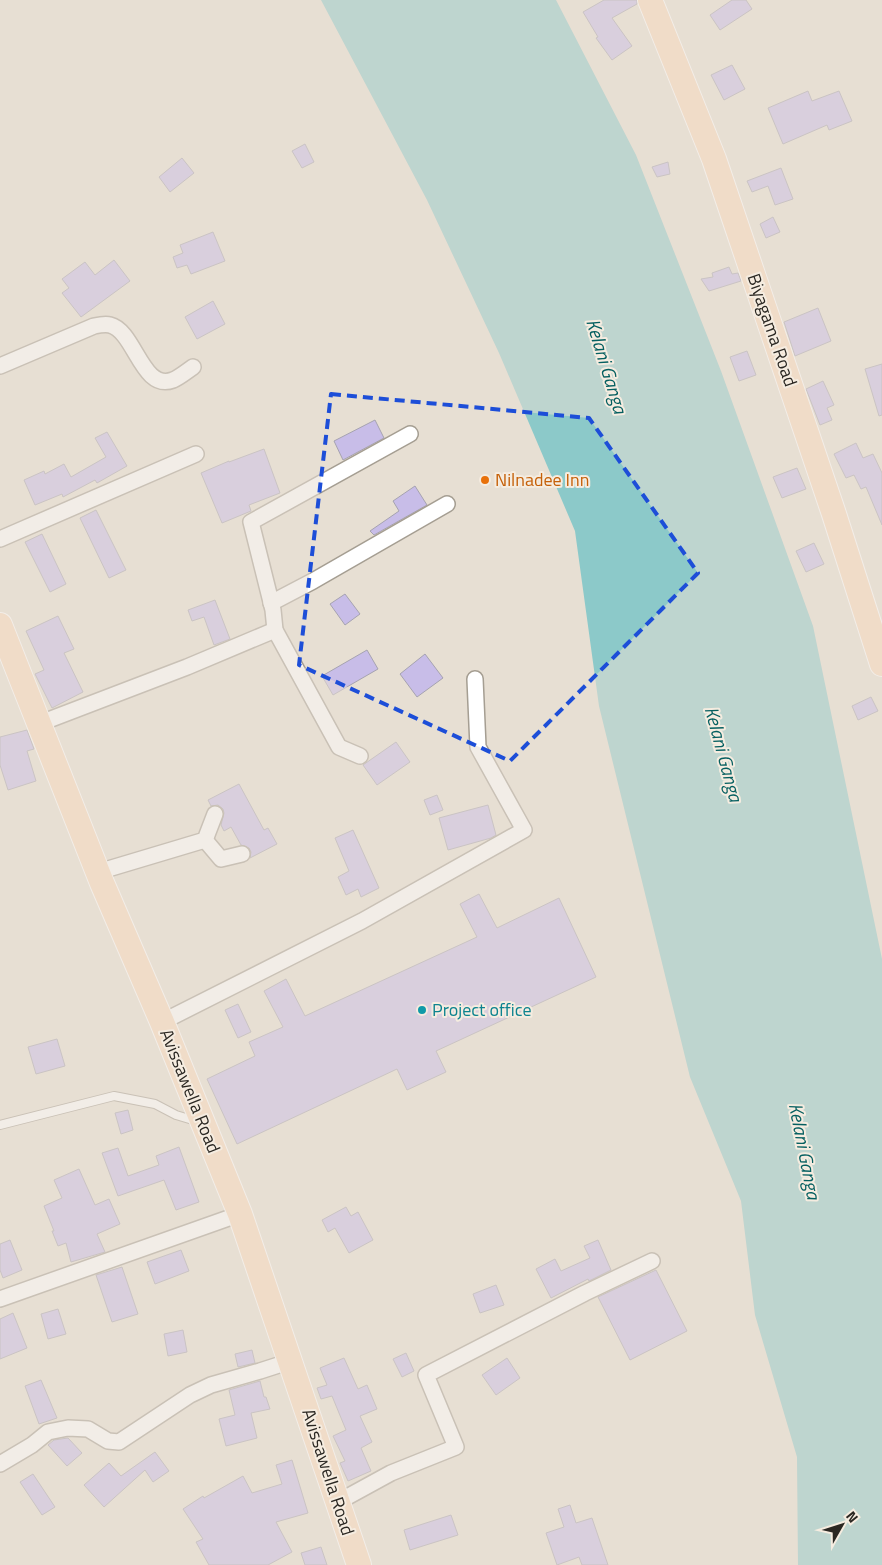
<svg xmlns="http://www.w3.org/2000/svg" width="882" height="1565" font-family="'Titillium Web',sans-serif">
<rect width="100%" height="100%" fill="#e7dfd3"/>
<!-- water -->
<path fill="#8cc9c9" d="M321,0H556L636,155L721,371L813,626L882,959V1565H798L797,1457L755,1315L741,1201L690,1077L599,706L575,531L499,353L427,200Z"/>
<!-- building -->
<g fill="#c8bde8" stroke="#a6a3b0">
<path d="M604,0H637V4L612,18L632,46L612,60L596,38L598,37L583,12Z"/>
<path d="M732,0H746L752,9L720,30L710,15Z"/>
<path d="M732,65L745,89L724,100L711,75Z"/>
<path d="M808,91L812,101L839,91L852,121L829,130L827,125L783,144L768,108Z"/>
<path d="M305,144L314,162L302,168L292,151Z"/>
<path d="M182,158L194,173L170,192L159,177Z"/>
<path d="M668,162L670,174L657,177L652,167Z"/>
<path d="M781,168L793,199L775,205L768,186L752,192L747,181Z"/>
<path d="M773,217L780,232L766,238L760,224Z"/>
<path d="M213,232L225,261L191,274L187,265L177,268L173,257L183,253L180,245Z"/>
<path d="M114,260L130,281L81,317L62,293L69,288L62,279L85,262L95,275Z"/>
<path d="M729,267L732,274L738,273L741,281L709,291L701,279L713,277L712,273Z"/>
<path d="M213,301L225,324L197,339L185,317Z"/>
<path d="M818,308L831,341L795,356L784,322Z"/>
<path d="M747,351L756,375L739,381L730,357Z"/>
<path d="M882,364V415L879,416L865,369Z"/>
<path d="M823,381L834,405L827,408L832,420L820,425L806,389Z"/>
<path d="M375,420L384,438L343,460L334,441Z"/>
<path d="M107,432L127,466L97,483L95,480L63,497L62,494L35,505L24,480L44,471L45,474L64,464L71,477L106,457L95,438Z"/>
<path d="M856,443L863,458L873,454L882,473V525L866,487L861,489L854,475L846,478L834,454Z"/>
<path d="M264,449L280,493L249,505L251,511L222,523L201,473L229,461V462Z"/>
<path d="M797,468L806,489L782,498L773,477Z"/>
<path d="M415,486L427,505L374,535L370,531L399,511L393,501Z"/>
<path d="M96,510L126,570L109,578L80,518Z"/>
<path d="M42,534L66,584L50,592L25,542Z"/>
<path d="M814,543L824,564L806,572L796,551Z"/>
<path d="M345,594L360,614L345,625L330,604Z"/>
<path d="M215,600L230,639L214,645L204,617L192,621L188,610Z"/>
<path d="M58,616L74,649L64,653L83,692L52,708L35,674L44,670L26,631Z"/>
<path d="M367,650L378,669L333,695L322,676Z"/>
<path d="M425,654L443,678L417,697L400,674Z"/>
<path d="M871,697L878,711L858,720L852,706Z"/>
<path d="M27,730L34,749L27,751L36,781L8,790L0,765V737Z"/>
<path d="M396,742L410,762L377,785L363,765Z"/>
<path d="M239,784L264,830L268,828L277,844L250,858L251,852L249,848L241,845L231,827L224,831L221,825L224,813L223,809L218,805L211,806L208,800Z"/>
<path d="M437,795L443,810L430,815L424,800Z"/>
<path d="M488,805L496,835L491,838L448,850L439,818Z"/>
<path d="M353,830L379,888L361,897L358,889L346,895L338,877L349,871L335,838Z"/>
<path d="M479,894L497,928L559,898L596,977L436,1051L446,1072L407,1090L397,1069L237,1144L207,1079L255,1056L249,1042L283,1027L264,991L286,979L305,1016L477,937L460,904Z"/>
<path d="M238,1004L251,1032L238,1038L225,1010Z"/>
<path d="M57,1039L65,1066L36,1074L28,1047Z"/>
<path d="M128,1110L133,1130L121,1134L115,1113Z"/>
<path d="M179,1147L199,1202L176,1210L164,1180L118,1196L102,1153L118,1148L128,1176L159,1165L156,1156Z"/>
<path d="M79,1169L95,1205L109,1199L120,1224L97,1234L105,1252L71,1262L66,1243L58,1246L52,1231H54L44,1206L62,1198L54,1180Z"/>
<path d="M346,1207L351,1216L358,1212L373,1240L349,1253L335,1228L328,1232L322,1220Z"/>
<path d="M10,1240L22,1270L3,1278L0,1270V1244Z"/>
<path d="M598,1240L611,1270L589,1281L588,1279L551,1298L536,1269L555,1259L561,1271L590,1258L584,1246Z"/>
<path d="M181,1250L189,1271L155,1284L147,1262Z"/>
<path d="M122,1267L138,1314L112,1322L96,1275Z"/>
<path d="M656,1270L687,1331L630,1360L598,1297Z"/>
<path d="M496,1285L504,1305L480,1313L473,1294Z"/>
<path d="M58,1309L66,1334L48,1339L41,1314Z"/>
<path d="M13,1313L27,1348L0,1359V1319Z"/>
<path d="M183,1330L187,1352L168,1356L164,1334Z"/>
<path d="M252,1350L255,1363L238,1367L235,1354Z"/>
<path d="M406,1353L414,1371L402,1377L393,1359Z"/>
<path d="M344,1358L358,1389L367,1385L377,1409L360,1416L372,1442L361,1448L371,1471L348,1481L340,1463L345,1461L333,1436L346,1430L332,1396L321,1399L317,1388L327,1385L320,1368Z"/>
<path d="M507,1358L520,1378L496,1395L482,1375Z"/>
<path d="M41,1380L57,1418L39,1424L25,1386Z"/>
<path d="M260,1381L264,1397H266L270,1409L251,1413L257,1438L226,1446L219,1419L235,1415L229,1390Z"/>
<path d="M68,1438L82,1453L67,1466L48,1445L54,1440Z"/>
<path d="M155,1452L169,1471L153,1482L145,1470L104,1507L84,1485L109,1463L121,1476Z"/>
<path d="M292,1460L308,1513L276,1522L292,1552L268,1565H209L196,1542L203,1539L183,1509L203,1496L204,1498L243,1476L252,1493L282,1484L276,1465Z"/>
<path d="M33,1474L55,1507L42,1515L20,1482Z"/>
<path d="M570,1505L576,1523L592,1518L608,1565H582L579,1557L557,1565L546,1533L564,1527L558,1509Z"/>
<path d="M451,1515L458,1535L410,1550L404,1530Z"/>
<path d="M321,1547L327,1565H305L301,1553Z"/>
</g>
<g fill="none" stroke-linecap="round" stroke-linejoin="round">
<!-- lane casing -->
<g stroke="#a59e92" stroke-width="10">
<path id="lane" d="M0,1125L114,1096L155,1104L176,1115L196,1121"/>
</g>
<!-- street casing -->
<g stroke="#a59e92" stroke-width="18">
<g id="street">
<path d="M0,366L94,326C99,325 106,324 110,325C135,331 142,392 173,380C180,377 187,371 193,367"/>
<path d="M0,539L196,454"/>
<path d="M271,603L313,581L447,504"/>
<path d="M38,724L187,667L275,630"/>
<path d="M360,756L339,747L275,630L273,610L251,522L410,434"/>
<path d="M205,840L221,859L242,854"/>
<path d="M98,872L205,840L215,814"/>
<path d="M162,1022L362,921L524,830L478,747L475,679"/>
<path d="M0,1299L240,1214"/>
<path d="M0,1464L32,1445L48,1432L68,1428L88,1429L108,1441L119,1442L190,1395L211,1385L260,1371L291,1361"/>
<path d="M338,1502L391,1473L456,1447L426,1375L585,1293L652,1261"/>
</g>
</g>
<!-- primary casing -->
<g stroke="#fff" stroke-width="26">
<g id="primary">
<path d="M650,0L714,159L834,514L882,664"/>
<path d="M0,625L102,883L162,1022L240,1214L359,1565"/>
</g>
</g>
<!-- lane -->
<use href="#lane" stroke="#fff" stroke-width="8"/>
<!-- street -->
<use href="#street" stroke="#fff" stroke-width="15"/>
<!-- primary -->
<use href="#primary" stroke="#fad9ba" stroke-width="24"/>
</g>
<!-- marked area -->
<path d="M0 0H882V1565H0ZM331,394L589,418L698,573L510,761L299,665Z" fill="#e7dfd3" fill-opacity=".55" fill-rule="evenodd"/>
<path fill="none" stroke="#1d4ed8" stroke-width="4" stroke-dasharray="10 6" stroke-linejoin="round" d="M331,394L589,418L698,573L510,761L299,665Z"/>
<!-- markers -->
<circle fill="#e8710a" stroke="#f5ece0" stroke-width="2" cx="485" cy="480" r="5"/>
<circle fill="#0f9aa8" stroke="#f5ece0" stroke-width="2" cx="422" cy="1010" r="5"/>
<g text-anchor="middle" stroke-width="4" stroke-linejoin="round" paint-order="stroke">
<!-- street labels -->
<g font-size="18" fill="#2a2722" stroke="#f5ece0">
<text transform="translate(772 330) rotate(71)" y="6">Biyagama Road</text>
<text transform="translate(190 1091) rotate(68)" y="6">Avissawella Road</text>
<text transform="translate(328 1472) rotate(72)" y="6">Avissawella Road</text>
</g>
<!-- food labels -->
<g font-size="18" fill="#c56008" stroke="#f5ece0" text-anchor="start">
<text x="495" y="486">Nilnadee Inn</text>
</g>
<!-- culture labels -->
<g font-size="18" fill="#0d838f" stroke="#f5ece0" text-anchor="start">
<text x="432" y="1016">Project office</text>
</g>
<!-- water labels -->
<g font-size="19" font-style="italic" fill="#055f60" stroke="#f5ece0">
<text transform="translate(607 366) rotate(73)" y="7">Kelani Ganga</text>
<text transform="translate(724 754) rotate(75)" y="7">Kelani Ganga</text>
<text transform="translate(805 1151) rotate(79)" y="7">Kelani Ganga</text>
</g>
</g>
<!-- north arrow -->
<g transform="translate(842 1525) rotate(51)" stroke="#f5ece0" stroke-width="4" paint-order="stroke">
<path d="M0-4L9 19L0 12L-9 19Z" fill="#2a2722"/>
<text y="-8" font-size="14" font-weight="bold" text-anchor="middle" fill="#2a2722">N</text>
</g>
</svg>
